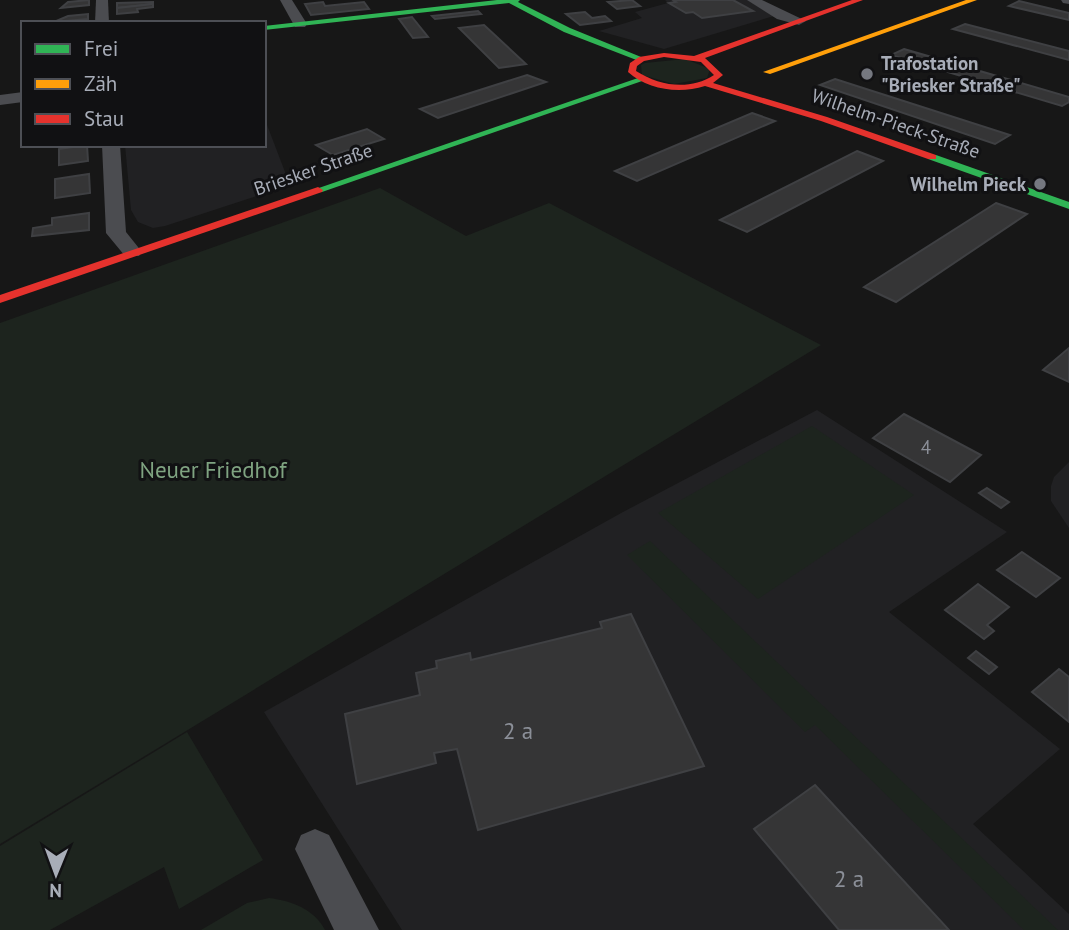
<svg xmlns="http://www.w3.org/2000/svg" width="1069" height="930" font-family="'PT Sans',sans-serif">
<rect width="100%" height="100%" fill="#171717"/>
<!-- built -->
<g fill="#212123">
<path d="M665,0H748L774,16L664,49L599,31L642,18L635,12L668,3Z"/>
<path d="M264,117L290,185L165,226L153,228L138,222L131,210L125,145H264Z"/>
<path d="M817,410L1007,532L889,612L1060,749L973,824L1069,914V930H402L264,712L623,512Z"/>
<path d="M1069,462V528L1051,501V486L1054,477Z"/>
</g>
<!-- green -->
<g fill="#1d241e">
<path d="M685,59L710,69L707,78L674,84L642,75L641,65L645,63Z"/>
<path d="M380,188L466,236L549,203L821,345L0,844V323Z"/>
<path d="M812,426L914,495L758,599L658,513Z"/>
<path d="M650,541L1058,930H1024L815,725L805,732L627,555Z"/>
<path d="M187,732L263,860L179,909L164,867L50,930H0V846Z"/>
<path d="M269,898C292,901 314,909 325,930H201L247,903Z"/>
</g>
<!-- building -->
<g fill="#353536" stroke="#3f4043" stroke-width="2">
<path d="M89,0V5L61,8L68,2Z"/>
<path d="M632,0L640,6L617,9L608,2Z"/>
<path d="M673,0H733L753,11L702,18L693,12L686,13L669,3L676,2Z"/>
<path d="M1019,1L1069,13V20L1009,6Z"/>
<path d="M153,2V4L117,8V3Z"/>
<path d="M323,2L325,6L364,2L369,9L311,15L305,4Z"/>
<path d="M153,4V7L137,9L138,12L117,14V8Z"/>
<path d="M478,11L481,14L435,19L432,16Z"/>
<path d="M585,12L592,18L605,16L611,21L580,25L566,14Z"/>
<path d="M88,14V19L54,22L68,16Z"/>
<path d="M412,17L428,37L413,38L399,19Z"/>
<path d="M965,24L1069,51V60L953,29Z"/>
<path d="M484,25L526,64L499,68L459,28Z"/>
<path d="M904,49L1069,97V102L1062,106L891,55Z"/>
<path d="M527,75L546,82L438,118L420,109Z"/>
<path d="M835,79L1010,135L995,144L820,85Z"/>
<path d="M752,113L775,121L637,181L615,171Z"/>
<path d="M367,129L384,139L333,155L316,145Z"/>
<path d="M87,145L88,161L59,165V149Z"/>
<path d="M857,151L883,161L747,232L720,220Z"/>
<path d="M89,174L90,193L55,198V179Z"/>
<path d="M996,203L1027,214L896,302L864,287Z"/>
<path d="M89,213V230L32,236L33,228L52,225V218Z"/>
<path d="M1069,348V382L1043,370Z"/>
<path d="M904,414L981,455L950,482L873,438Z"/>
<path d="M987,488L1009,502L1001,508L979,493Z"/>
<path d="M1022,552L1060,578L1036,597L997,570Z"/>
<path d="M978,584L1009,607L987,625L994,631L984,639L945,610Z"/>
<path d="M631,614L704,766L478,830L457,749L434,753L436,763L357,784L345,714L420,695L416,673L437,668L436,661L470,653L471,660L602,628L600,622Z"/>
<path d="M976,651L997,667L989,674L968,658Z"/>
<path d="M1059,669L1069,677V722L1032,692Z"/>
<path d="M815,785L949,930H839L754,829Z"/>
</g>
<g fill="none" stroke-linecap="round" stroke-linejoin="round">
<!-- street -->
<g fill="#4b4c50" fill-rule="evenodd">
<path d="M96,0H108L109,23H95Z"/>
<path d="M280,0H292L307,24L305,27H295Z"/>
<path d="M747,0H762L806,21L799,25L777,19Z"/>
<path d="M1061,0H1069V4L1063,3Z"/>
<path d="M23,92V102L0,105V95Z"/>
<path d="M102,145H120L126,232L142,252L139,256H125L106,233Z"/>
<path d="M315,829L329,835L379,930H334L295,849L301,835Z"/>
</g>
<!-- fast -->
<g fill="#30b455" fill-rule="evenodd">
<path d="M497,0H520L518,2L570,28L646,59L639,61L564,32L509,3L264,30V26Z"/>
<path d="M638,78L645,80L322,192L313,190Z"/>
<path d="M928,155H936L1069,202V209L928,159Z"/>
</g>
<!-- slow -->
<path fill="#ff9f0a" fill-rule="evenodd" d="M966,0H977L770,74L763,72Z"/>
<!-- jam -->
<g fill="#e5322d" fill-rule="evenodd">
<path d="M852,0H863L705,58L723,75L713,83L827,117L936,155V159H928L821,121L705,86C679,94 648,90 628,72L630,63L639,57L664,53L694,56ZM664,57L701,62L714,75C689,91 660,86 636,71L637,66L644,61Z"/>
<path d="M318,187L323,190L322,192L0,303V295Z"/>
</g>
</g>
<!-- markers -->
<g fill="#757880" stroke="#111113" stroke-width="2.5">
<circle cx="867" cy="74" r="7"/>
<circle cx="1040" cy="184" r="7"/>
</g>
<g text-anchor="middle" stroke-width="6" stroke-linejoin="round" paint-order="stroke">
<!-- far-poi labels -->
<g font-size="19" font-weight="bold" fill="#a8adb8" stroke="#111113" text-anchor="start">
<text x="881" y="70">Trafostation<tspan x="881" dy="22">"Briesker Straße"</tspan></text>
<text x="1026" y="191" text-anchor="end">Wilhelm Pieck</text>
</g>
<!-- far-street labels -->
<g font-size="19" fill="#a8adb8" stroke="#111113">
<text transform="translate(896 123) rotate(19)" y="7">Wilhelm-Pieck-Straße</text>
<text transform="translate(313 169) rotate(-19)" y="7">Briesker Straße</text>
</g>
<!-- number labels -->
<g font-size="19" fill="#8b8f98">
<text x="926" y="454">4</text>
</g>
<!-- park labels -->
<g font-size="23" fill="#7fa381" stroke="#111113">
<text x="213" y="478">Neuer Friedhof</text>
</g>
<!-- near-number labels -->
<g font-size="23" fill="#8b8f98">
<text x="518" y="739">2 a</text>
<text x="849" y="887">2 a</text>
</g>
</g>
<!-- legend -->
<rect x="21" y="21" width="245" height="126" fill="#111113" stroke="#4d4f55" stroke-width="2"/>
<rect x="35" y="44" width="35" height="10" fill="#30b455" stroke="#4d4f55" stroke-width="2"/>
<text x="84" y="56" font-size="21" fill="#a8adb8">Frei</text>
<rect x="35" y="79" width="35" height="10" fill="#ff9f0a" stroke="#4d4f55" stroke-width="2"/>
<text x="84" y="91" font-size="21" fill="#a8adb8">Zäh</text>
<rect x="35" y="114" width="35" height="10" fill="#e5322d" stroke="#4d4f55" stroke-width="2"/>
<text x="84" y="126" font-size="21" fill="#a8adb8">Stau</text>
<!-- north arrow -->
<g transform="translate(56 874) rotate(181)" stroke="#111113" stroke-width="5" paint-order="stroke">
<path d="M0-5L12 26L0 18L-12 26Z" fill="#a8adb8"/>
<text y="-10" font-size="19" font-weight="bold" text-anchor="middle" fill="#a8adb8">N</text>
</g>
</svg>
